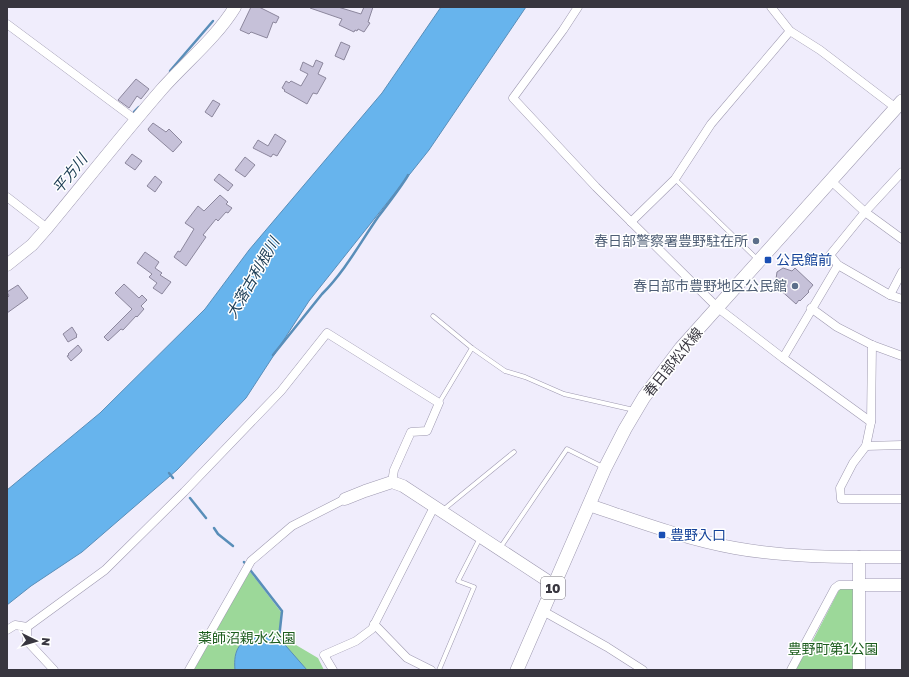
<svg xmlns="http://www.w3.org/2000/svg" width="909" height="677" font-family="'Golos Text','Noto Sans JP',sans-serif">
<rect width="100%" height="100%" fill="#f0edfc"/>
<!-- green -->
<g fill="#9cd899">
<path d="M248,569L281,612L279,635L318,658L324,670H192Z"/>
<path d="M843,587H854L855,670H794L811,644L839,590Z"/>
</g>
<!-- water -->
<g fill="#67b4ed" stroke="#598eb9">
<path d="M441,7H526L429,150L309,301L246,398L177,470L82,552L31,586L7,605V490L100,413L205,309L249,250L382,93Z"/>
<path d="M259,634H267L279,638L307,670H235C233,649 240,640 259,634Z"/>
</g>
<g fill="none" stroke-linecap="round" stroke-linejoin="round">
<!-- stream -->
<g stroke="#598eb9" stroke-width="2.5">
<path d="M170,71L213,21"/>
<path d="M134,112L139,107"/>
<path d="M273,355L322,294C345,271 360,243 378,217C388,204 398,191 407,177L408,175"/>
<path d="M169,473L173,478"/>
<path d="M190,498L206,518"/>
<path d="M214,528L218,534L233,546"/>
<path d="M244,562L282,611L279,638"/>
</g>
</g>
<!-- building -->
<g fill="#c6c1d9" stroke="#8c879d">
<path d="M251,7H259L279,17L276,23L273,22L267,38L251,32L249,34L240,30Z"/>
<path d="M310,7H338L361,14L364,7H373L368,22L370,23L364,32L358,29L357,31L355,30L354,32L339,25L342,19L310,8Z"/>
<path d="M341,42L350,46L344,60L335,56Z"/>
<path d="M316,60L323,63L318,74L326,78L317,94L313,93L307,104L284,91L285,90L282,88L286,81L289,83L291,81L301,86L308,74L300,70L303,62L313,67Z"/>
<path d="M136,79L149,89L141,99L137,96L129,108L118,100Z"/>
<path d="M213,100L220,104L212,117L205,112Z"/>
<path d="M153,123L166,132L169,129L182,142L173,152L149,131L148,129Z"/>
<path d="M275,134L286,141L277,156L273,154L271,157L253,148L258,140L268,146Z"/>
<path d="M132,154L142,161L135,170L125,163Z"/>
<path d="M245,157L255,165L245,177L235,170Z"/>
<path d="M219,174L233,185L228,191L214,180Z"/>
<path d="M155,176L162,182L155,192L147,186Z"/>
<path d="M220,195L228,202L226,204L232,208L228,213L226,212L218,221L216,219L203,235L206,237L186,266L174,257L178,251L180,252L194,229L185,223L198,206L204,211Z"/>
<path d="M145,252L159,262L155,268L162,273L160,275L171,282L162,294L153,288L157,283L149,277L152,274L137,263Z"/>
<path d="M783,268L792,271L795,268L813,285L808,291L809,292L800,301L799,300L796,304L777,287L779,285L776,279L777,272Z"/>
<path d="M124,284L139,298L142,295L147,300L141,306L144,309L137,317L136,316L123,330L121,329L108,341L104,337L132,309L115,293Z"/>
<path d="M18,285L28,298L7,313V298L9,296L7,292Z"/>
<path d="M72,327L77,335L76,336L77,337L68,342L63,334Z"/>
<path d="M78,345L82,350L81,352L71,361L67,356L69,355L68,354Z"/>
</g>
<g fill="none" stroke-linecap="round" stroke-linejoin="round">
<!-- lane casing -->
<g stroke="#9e99b0" stroke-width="5">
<g id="lane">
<path d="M675,179L758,260"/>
<path d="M433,316L472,348"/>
<path d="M439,403L472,348L505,371L525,377L564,394L634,410"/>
<path d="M443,510L514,452"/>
<path d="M500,548L567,449L603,467"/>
<path d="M439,670L474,587L458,581L480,538"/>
</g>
</g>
<!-- street casing -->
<g stroke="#9e99b0" stroke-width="9">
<g id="street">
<path d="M578,7L563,30L513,98L596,187L718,308L783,358L871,422"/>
<path d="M771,7L790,31L820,50L896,108"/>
<path d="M7,24L136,120"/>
<path d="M902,172L865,212L830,255L838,265L890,295L902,299"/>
<path d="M830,180L865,212L902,239"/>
<path d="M7,197L47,228"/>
<path d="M631,222L675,179L711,124L790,31"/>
<path d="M890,295L902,272"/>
<path d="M811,308L837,327L872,345L902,356"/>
<path d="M872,345L871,422L866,446L853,463L840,488L841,499H902"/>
<path d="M783,358L838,265"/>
<path d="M866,446L902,445"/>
<path d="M543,611L607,647L643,670"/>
<path d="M374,624L407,658L431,670"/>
<path d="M27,627V641L54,670"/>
<path d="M7,630L15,625L27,627L105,570L184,492L281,391L327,333L439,403L427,431L411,432L394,470L392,482"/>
<path d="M189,670L251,561L292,526L345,499"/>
<path d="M333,670L324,655L356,641L372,629L434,507"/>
<path d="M791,670L835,588L839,585H859"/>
</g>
</g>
<!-- secondary casing -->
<g stroke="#9e99b0" stroke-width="13">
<g id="secondary">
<path d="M7,265L32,245L47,228C85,182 123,134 162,89C186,62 216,38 235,7"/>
<path d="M345,499L365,491L392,482L403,486L554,585"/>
<path d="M589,505C637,521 685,539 735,548C790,558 846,557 902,557"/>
<path d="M859,557V670"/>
<path d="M859,585H902"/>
</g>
</g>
<!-- primary casing -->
<g stroke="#9e99b0" stroke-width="14">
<path id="primary" d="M517,670L605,468L625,429L644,397L681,348L902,101"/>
</g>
<!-- lane -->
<use href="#lane" stroke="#fff" stroke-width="4"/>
<!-- street -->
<use href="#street" stroke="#fff" stroke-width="8"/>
<!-- secondary -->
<use href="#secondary" stroke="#fff" stroke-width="12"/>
<!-- primary -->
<use href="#primary" stroke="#fff" stroke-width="13"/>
</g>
<!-- markers -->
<g fill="#5c6f8a" stroke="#fff" stroke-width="1.5">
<circle cx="756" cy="241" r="4"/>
<circle cx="795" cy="286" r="4"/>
</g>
<g fill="#1a4fb4" stroke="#fff" stroke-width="1.5">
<rect x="764" y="256" width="8" height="8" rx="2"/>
<rect x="658" y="531" width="8" height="8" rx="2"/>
</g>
<g text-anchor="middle" stroke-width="3" stroke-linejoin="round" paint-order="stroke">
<!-- shield labels -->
<rect fill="#fff" stroke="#747279" stroke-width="1" x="541" y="577" width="24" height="22" rx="3"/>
<g font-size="13" font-weight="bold" fill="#38363f">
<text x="553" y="593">10</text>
</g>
<!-- service labels -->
<g font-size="14" fill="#4e5e75" stroke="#fff" text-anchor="end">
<text x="748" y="246">春日部警察署豊野駐在所</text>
<text x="787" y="291">春日部市豊野地区公民館</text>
</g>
<!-- transit labels -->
<g font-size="14" fill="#164399" stroke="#fff" text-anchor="start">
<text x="776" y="265">公民館前</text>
<text x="670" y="540">豊野入口</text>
</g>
<!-- street labels -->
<g font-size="14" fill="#38363f" stroke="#fff">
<text transform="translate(673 362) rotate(-51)" y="5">春日部松伏線</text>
</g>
<!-- park labels -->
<g font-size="14" fill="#1d5d1e" stroke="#fff">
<text x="247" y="643">薬師沼親水公園</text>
<text x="833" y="654">豊野町第1公園</text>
</g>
<!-- water labels -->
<g font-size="15" font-style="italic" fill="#1a3b53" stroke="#fff">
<text transform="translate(70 174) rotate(-51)" y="5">平方川</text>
<text transform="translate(253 278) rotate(-60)" y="5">大落古利根川</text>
</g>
</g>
<!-- border -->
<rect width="909" height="677" fill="none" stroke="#38363f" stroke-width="16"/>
<!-- north arrow -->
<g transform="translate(36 641) rotate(95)" stroke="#ffffff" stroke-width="3" paint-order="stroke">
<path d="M0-3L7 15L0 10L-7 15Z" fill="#38363f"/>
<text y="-6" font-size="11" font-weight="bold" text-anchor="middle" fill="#38363f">N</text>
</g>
</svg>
